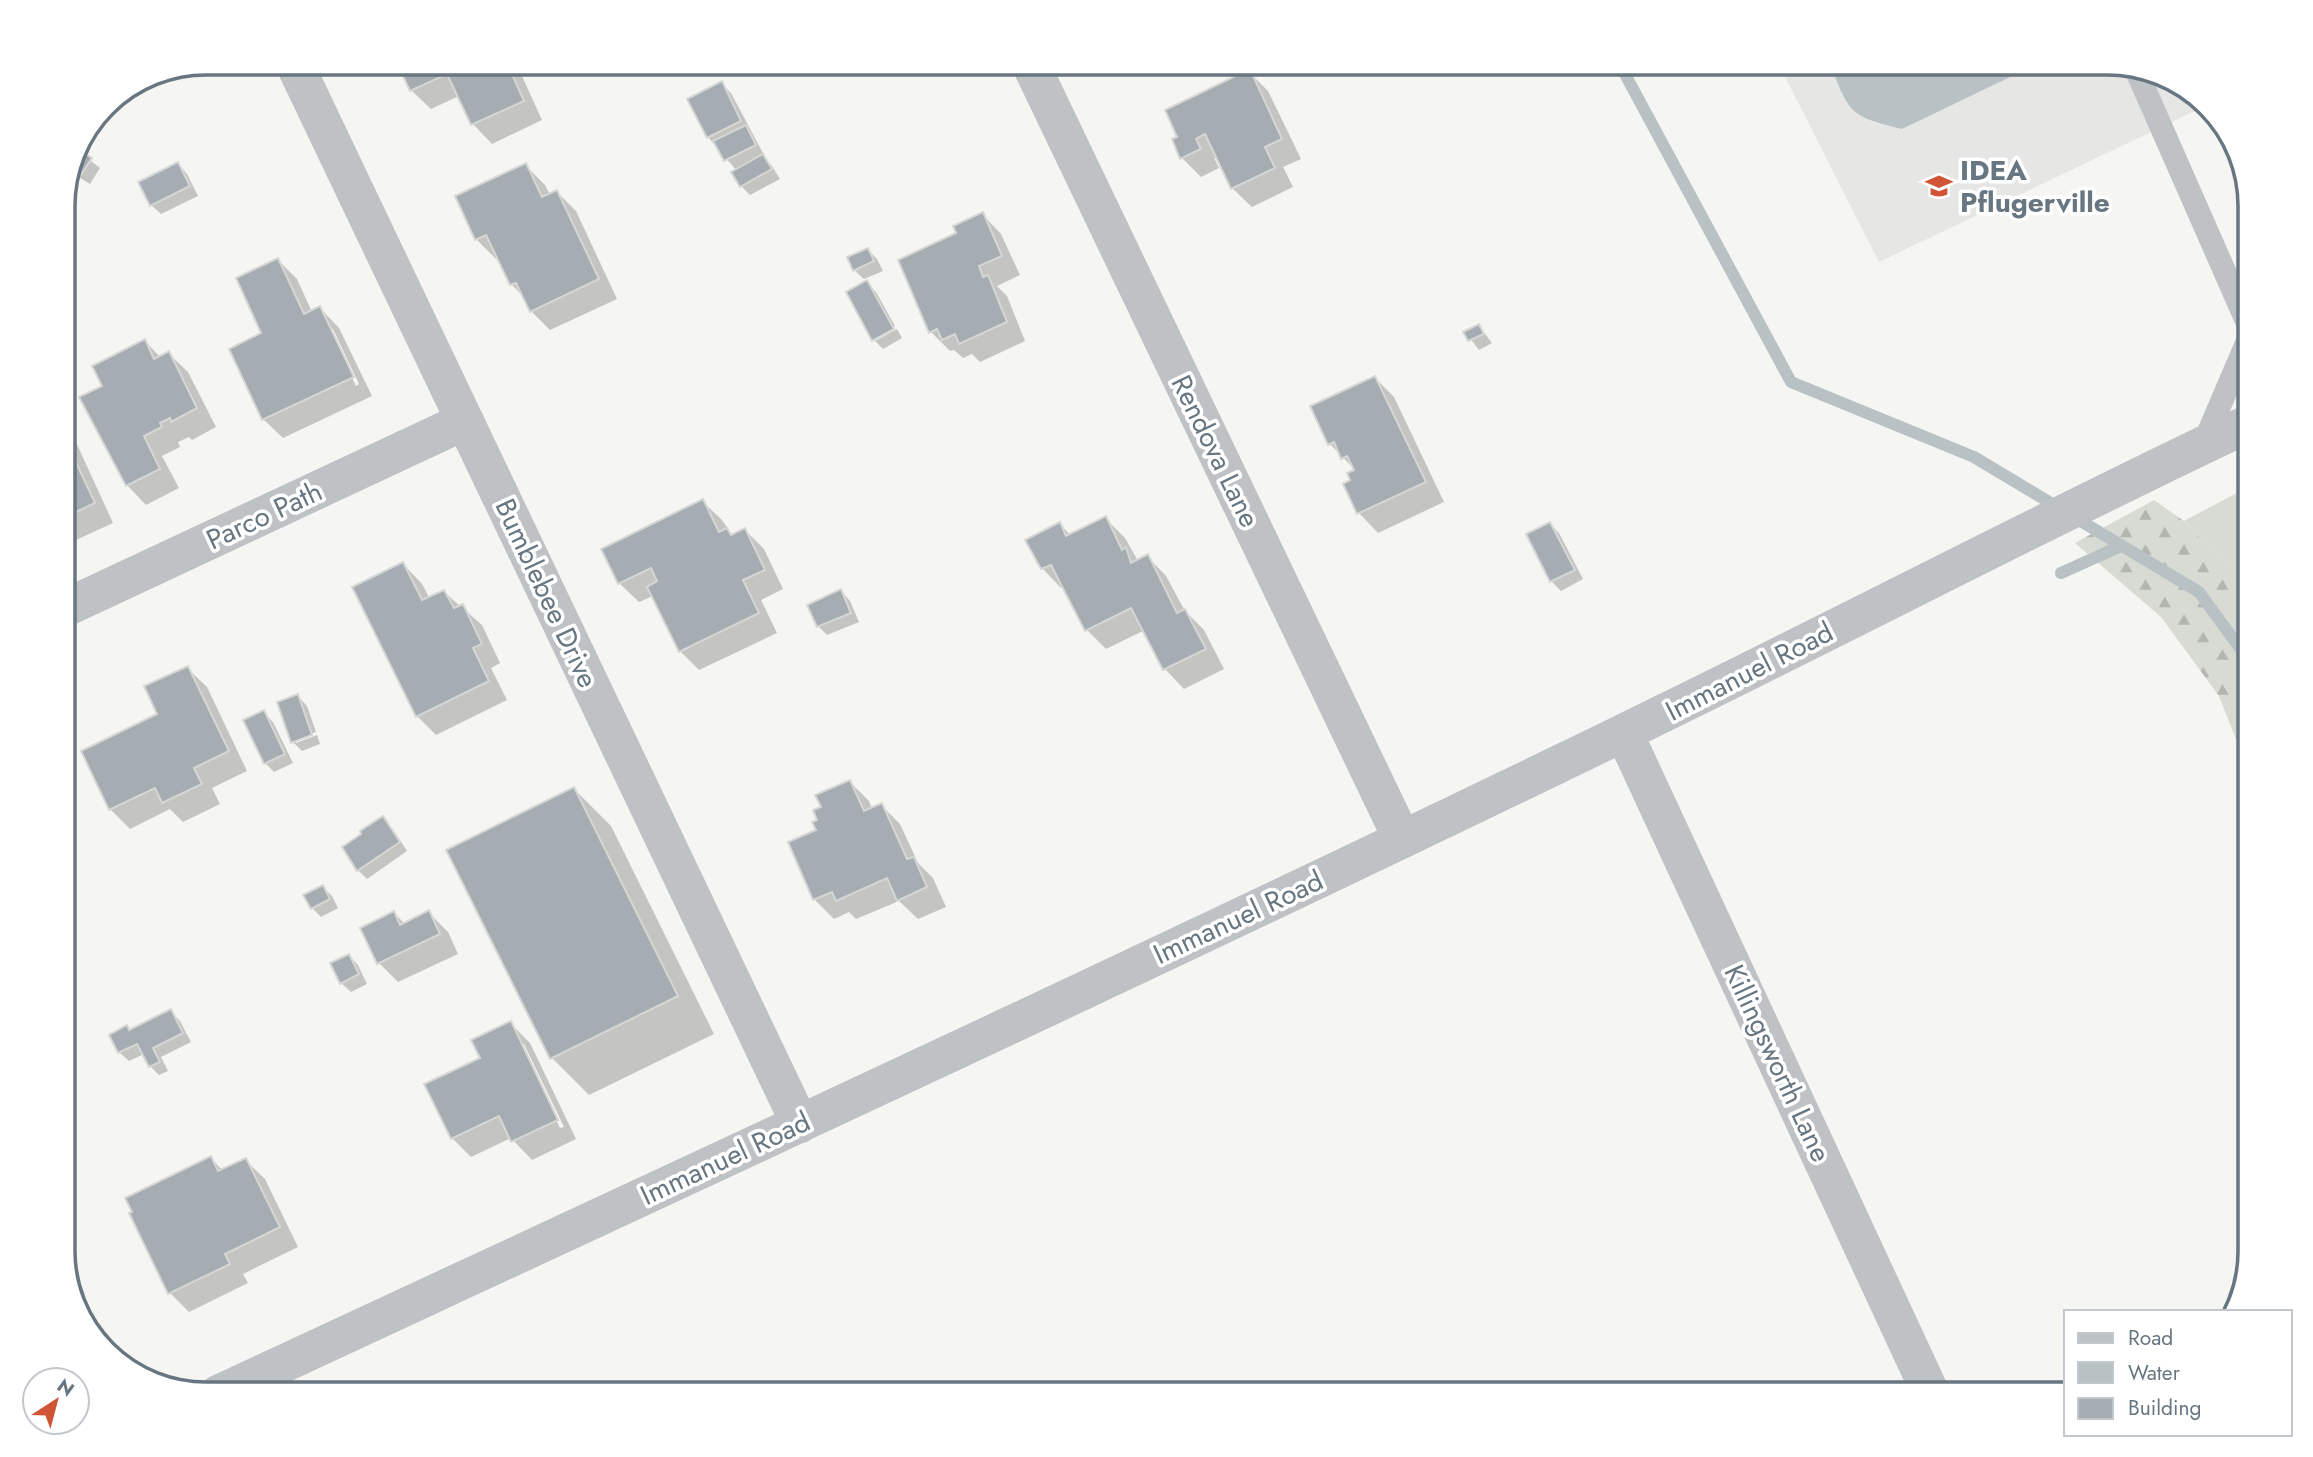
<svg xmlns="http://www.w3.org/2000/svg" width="2313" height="1457" font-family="Jost,sans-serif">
<defs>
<pattern id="forest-firs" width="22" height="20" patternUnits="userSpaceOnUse" patternTransform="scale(1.75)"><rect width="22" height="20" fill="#d7dbd3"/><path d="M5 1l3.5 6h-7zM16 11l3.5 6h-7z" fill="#b2b6b0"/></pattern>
</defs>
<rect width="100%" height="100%" fill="#f5f5f2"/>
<!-- built -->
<path fill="#e6e6e5" d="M1778,63H2107L2184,86L2197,110L1879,262Z"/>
<!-- grass -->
<path fill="#d7dbd3" d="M2250,486V591L2184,521Z"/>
<!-- forest -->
<path fill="url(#forest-firs)" d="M2154,500L2184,521L2250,591V775L2219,696L2161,617L2075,543Z"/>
<!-- water -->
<path fill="#b8c2c5" d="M1830,63H2039L1902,129C1849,116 1849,113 1830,63Z"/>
<!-- shadow -->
<g fill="#0003" fill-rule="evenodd">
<path d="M399,63H516L542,120L492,144L473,124L459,96L431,109L411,90Z"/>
<path d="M1249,72L1268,91L1301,159L1283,167L1293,187L1252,207L1232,188L1218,157L1214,158L1219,168L1201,177L1182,158L1174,140Z"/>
<path d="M722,84L731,93L764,155L762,156L772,166L780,179L750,195L741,186L737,171L708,137Z"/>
<path d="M75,149L100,168L90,184L69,171Z"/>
<path d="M178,164L187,174L198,196L161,214L151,205Z"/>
<path d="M525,165L545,185L550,195L557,192L576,211L617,299L550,330L531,311L525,298L511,284L499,257L496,259L476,239Z"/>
<path d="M982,214L1001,234L1020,275L997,286L1007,296L1025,341L980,362L972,354L963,358L954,350L950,351L931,332L959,234Z"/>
<path d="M868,250L877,259L883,271L864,279L854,270Z"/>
<path d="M278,260L297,279L312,312L320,308L339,328L372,396L283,438L263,419V334ZM329,329H333L359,384L356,386Z"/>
<path d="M866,282L876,292L895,326L874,338V340L848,293Z"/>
<path d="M1479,326L1492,343L1479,350L1466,333Z"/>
<path d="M897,329L902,338L883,349L875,341Z"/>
<path d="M145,341L160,357L168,353L188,372L216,427L192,440L189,437L178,442L180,447L162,456L179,488L146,505L127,485L105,387Z"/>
<path d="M1375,378L1394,397L1444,502L1378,533L1359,513L1345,485L1353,481L1356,471L1330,444Z"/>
<path d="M63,425L75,440L113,523L63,546Z"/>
<path d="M702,501L722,520L733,536L745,530L764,549L783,589L761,600L777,633L699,670L680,651L653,596L639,602L619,583Z"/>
<path d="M1105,518L1125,538L1138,561L1147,556L1166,576L1185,611L1204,630L1224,669L1184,689L1165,669L1145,630L1106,649L1087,630L1065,586L1061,588L1042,568L1060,524L1071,536Z"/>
<path d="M1550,524L1559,533L1583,579L1561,591L1551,581L1528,535Z"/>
<path d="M403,564L422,584L430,599L444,592L482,625L500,663L491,668L507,700L436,735L417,716Z"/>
<path d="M841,591L850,601L859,622L827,635L818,626Z"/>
<path d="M187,668L207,687L247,771L212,788L220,804L183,822L170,809L130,829L110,809L83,752L160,715Z"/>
<path d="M298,696L307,706L316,732L296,739V743L317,735L320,744L302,751L293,742Z"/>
<path d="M264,713L273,722L293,763L274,772L265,763Z"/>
<path d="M850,782L869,801L872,809L881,805L900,824L918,863L933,878L946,907L918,919L899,901L856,919L849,912L834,919L814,899L818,831L823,807Z"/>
<path d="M574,789L611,826L714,1034L589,1095L552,1058Z"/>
<path d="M383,819L392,828L407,851L367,879L358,870Z"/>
<path d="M323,887L332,896L338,908L321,917L312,908Z"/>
<path d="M394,913L405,924L429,913L448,932L458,954L398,982L378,962Z"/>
<path d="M349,956L358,965L367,984L351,992L341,983Z"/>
<path d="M171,1012L180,1021L191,1042L161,1057L168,1071L159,1075L150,1066L144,1054L129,1061L119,1052L127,1027L131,1031Z"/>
<path d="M511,1024L530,1043L576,1139L532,1160L511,1138L471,1157L452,1138ZM520,1044H524L564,1127L560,1128Z"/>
<path d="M211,1158L223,1171L245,1160L265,1179L298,1247L243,1274L248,1283L189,1312L170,1293Z"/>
</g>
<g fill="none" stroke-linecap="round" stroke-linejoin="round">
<!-- stream -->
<g stroke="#b8c2c5" stroke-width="12">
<path d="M1619,63L1791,382L1974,457L2199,592L2250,662"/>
<path d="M2061,573L2121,546"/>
</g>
</g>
<!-- building -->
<g fill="#a6adb2" stroke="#d6d6d4" stroke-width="2">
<path d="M397,63H507L524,101L471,125L447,74L410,91Z"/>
<path d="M1250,69L1282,139L1265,147L1275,168L1231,189L1205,134L1196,139L1201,149L1180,159L1172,139L1177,137L1165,110Z"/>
<path d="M722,81L741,121L707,138L687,99Z"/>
<path d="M746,125L756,145L724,161L713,141Z"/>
<path d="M76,148L92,158L80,176L70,170Z"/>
<path d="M763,154L772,169L740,187L731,172Z"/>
<path d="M178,162L190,186L150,206L138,182Z"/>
<path d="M526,163L542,197L557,190L599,279L530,312L516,283L510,285L486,235L475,240L455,196Z"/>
<path d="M983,212L1002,256L979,266L983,277L988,275L1007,322L959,344L955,334L942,340L937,329L929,333L898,260L956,233L953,226Z"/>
<path d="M868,248L874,261L853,271L847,257Z"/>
<path d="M278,258L304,314L320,306L354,377L262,420L229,349L261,333L236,278Z"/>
<path d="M867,280L894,329L872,341L846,292Z"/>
<path d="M1479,324L1484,334L1468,341L1463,332Z"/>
<path d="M145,339L154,359L169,351L197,408L171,422L170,418L160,423L162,427L144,436L160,469L126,486L79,397L102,386L92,366Z"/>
<path d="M1375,376L1426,482L1357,514L1343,484L1350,480L1347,473L1354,470L1347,456L1341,459L1334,442L1328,445L1310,406Z"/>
<path d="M63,435L95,503L63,518Z"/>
<path d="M703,499L719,532L727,528L731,535L745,528L765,570L743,580L759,613L679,652L647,587L657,581L651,568L618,584L601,549Z"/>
<path d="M1106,516L1122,550L1126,547L1131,563L1148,554L1177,613L1185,609L1206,649L1163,670L1131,608L1085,631L1051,565L1041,569L1025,540L1060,522L1066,536Z"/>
<path d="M1550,522L1575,570L1550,582L1526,534Z"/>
<path d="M403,562L422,600L444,590L454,608L463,604L482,644L473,648L489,681L416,717L352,587Z"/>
<path d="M841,589L851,613L817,627L807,605Z"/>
<path d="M188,666L229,751L194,768L202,784L162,803L155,788L109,810L81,751L157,714L144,686Z"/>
<path d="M298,694L312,735L291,743L277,702Z"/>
<path d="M264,710L285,754L264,764L243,720Z"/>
<path d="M850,780L864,811L882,803L907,859L914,857L927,887L897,901L887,878L836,901L832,892L813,900L788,842L816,830L812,822L817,820L813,810L821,807L815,795Z"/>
<path d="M574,787L678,996L550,1059L446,850Z"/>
<path d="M383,816L400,842L357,871L342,847L361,834L360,831Z"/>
<path d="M323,885L330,899L311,909L303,895Z"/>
<path d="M429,910L440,934L377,964L360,928L394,911L400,925Z"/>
<path d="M349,954L359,974L340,984L330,963Z"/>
<path d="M171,1009L183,1033L153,1048L160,1062L149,1067L137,1044L118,1053L109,1035L127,1025L129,1030Z"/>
<path d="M511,1021L558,1120L511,1142L499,1116L451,1139L424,1084L480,1058L471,1040Z"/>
<path d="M211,1156L218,1171L246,1158L280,1227L225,1254L230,1264L168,1294L129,1213L132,1212L125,1198Z"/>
</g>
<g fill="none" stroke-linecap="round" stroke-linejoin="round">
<!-- service -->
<g stroke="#bec2c5" stroke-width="23">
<path d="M2137,72L2250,329"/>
<path d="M2203,445L2250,335"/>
</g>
<!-- minor -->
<g stroke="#bec2c5" stroke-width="38">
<path d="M294,63L800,1124"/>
<path d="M1030,63L1402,839"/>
<path d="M63,609L465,421"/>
<path d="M1624,733L1931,1394"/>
</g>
<!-- tertiary -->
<path stroke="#bec2c5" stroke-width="38" d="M218,1394C687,1176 1156,960 1621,734C1832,632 2038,523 2250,423"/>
</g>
<!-- icons -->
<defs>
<g id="school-bare" transform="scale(2.1)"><path d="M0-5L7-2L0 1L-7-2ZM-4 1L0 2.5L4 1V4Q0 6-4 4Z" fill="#d05536" stroke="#fff" stroke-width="2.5" paint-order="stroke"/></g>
</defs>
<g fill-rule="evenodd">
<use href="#school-bare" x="1939" y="186"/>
</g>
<g text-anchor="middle" stroke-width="7" stroke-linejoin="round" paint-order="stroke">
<!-- poi labels -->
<g font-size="28" font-weight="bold" fill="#677680" stroke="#fff" text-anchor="start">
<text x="1960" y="180">IDEA<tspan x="1960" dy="32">Pflugerville</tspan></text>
</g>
<!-- street labels -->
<g font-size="28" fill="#677680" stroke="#fff">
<text transform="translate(1216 451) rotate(64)" y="10">Rendova Lane</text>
<text transform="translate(264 515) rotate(-25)" y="10">Parco Path</text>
<text transform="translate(547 593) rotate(65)" y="10">Bumblebee Drive</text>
<text transform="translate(1749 671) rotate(-27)" y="10">Immanuel Road</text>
<text transform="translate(1238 917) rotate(-25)" y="10">Immanuel Road</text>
<text transform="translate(1778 1063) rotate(65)" y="10">Killingsworth Lane</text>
<text transform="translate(725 1158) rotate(-25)" y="10">Immanuel Road</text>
</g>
</g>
<!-- crop -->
<path d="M0 0H2313V1457H0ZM206 75H2107A131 131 0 0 1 2238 206V1251A131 131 0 0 1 2107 1382H206A131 131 0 0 1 75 1251V206A131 131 0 0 1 206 75Z" fill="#fff" fill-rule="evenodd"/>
<path fill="none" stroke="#677680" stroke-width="3.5" d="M206 75H2107A131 131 0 0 1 2238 206V1251A131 131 0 0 1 2107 1382H206A131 131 0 0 1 75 1251V206A131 131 0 0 1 206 75Z"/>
<!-- legend -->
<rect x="2064" y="1310" width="228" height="126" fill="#ffffff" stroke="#c2c8cc" stroke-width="2"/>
<rect x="2078" y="1333" width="35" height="10" fill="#bec2c5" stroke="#c2c8cc" stroke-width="2"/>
<text x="2128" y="1345" font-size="21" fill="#677680">Road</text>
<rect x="2078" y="1362" width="35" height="21" fill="#b8c2c5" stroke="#c2c8cc" stroke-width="2"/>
<text x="2128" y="1380" font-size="21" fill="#677680">Water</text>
<rect x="2078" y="1398" width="35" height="21" fill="#a6adb2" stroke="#c2c8cc" stroke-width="2"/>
<text x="2128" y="1415" font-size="21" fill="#677680">Building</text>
<!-- north arrow -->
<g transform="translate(56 1401) rotate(36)"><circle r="33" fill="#ffffff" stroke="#c2c8cc" stroke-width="2"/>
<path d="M0-5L12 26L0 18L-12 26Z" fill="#d05536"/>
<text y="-10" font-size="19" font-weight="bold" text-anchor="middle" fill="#677680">N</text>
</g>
</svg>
